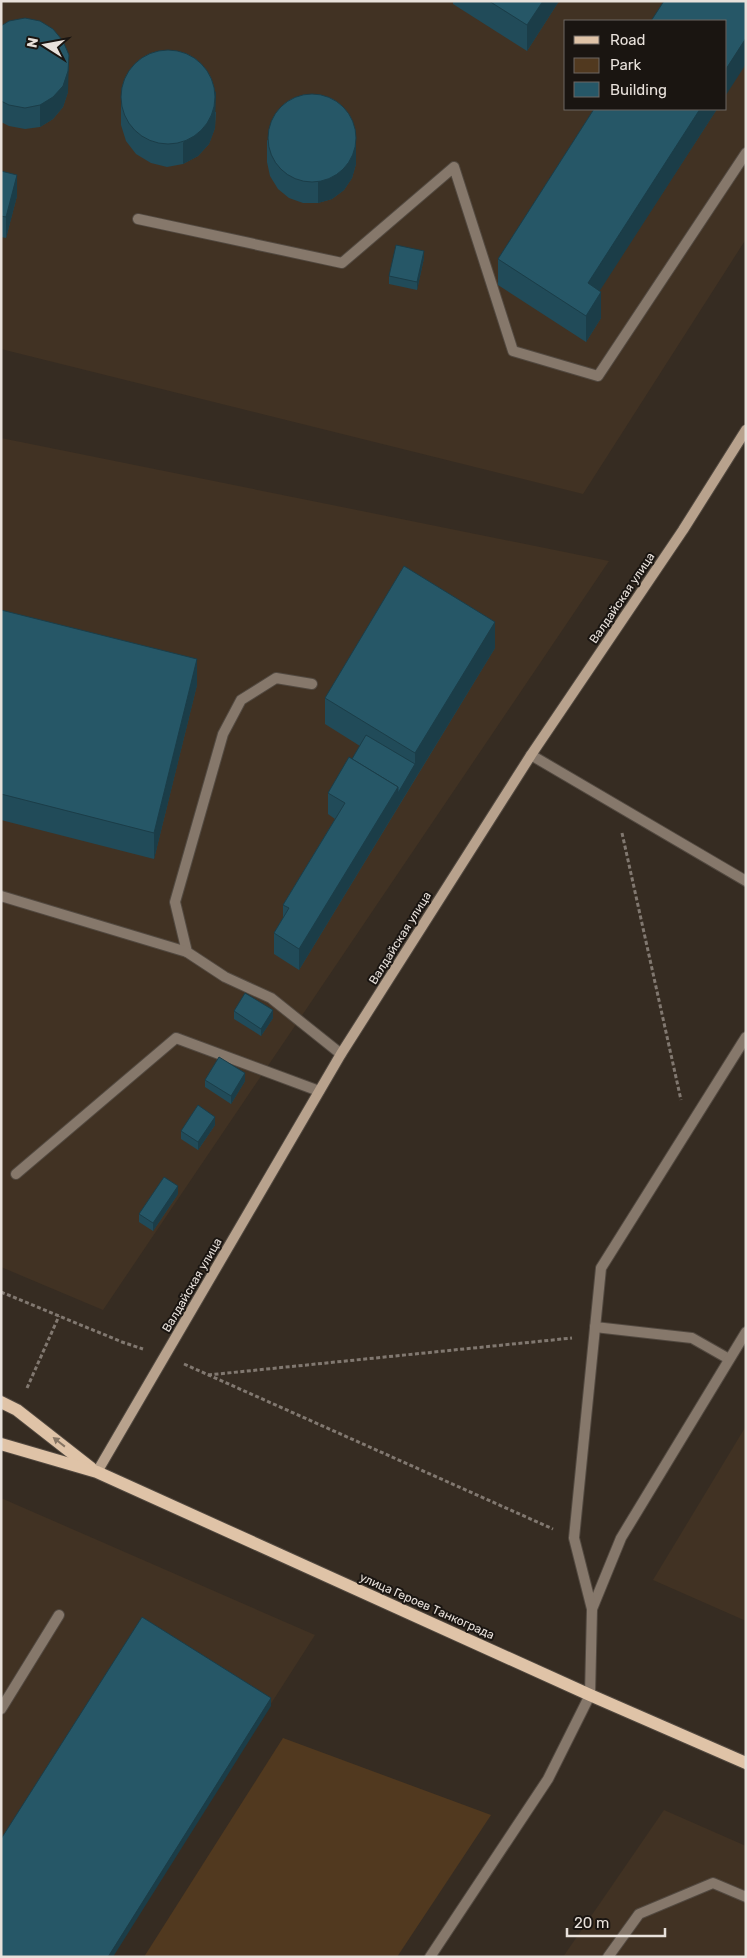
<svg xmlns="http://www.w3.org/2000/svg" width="747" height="1958" font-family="Rubik,sans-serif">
<rect width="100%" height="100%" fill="#362c22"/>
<!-- built -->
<g fill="#413223" fill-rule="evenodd">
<path d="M1,1H746V239L583,494L1,349ZM566,21H726V109H566Z"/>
<path d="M1,438L609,561L103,1310L1,1267Z"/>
<path d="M746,1426V1621L653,1580Z"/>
<path d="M1,1498L315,1635L109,1957H1Z"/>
<path d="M664,1810L746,1846V1957H563Z"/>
</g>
<!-- green -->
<path fill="#51391f" d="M283,1738L491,1815L397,1957H144Z"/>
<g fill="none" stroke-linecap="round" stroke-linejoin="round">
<!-- lane casing -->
<g stroke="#524940" stroke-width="12">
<g id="lane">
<path d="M138,219L342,263L454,167L513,351L598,376L746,153"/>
<path d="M312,684L276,678L241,700L223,734L175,902L187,952L225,977L271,998L341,1054"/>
<path d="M531,755L746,881"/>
<path d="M1,896L187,952"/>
<path d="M16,1174L176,1038L319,1091"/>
<path d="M595,1327L692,1338L729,1359"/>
<path d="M592,1609L621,1538L746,1332"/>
<path d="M1,1709L59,1615"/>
<path d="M430,1957L548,1779L590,1695L592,1609L574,1538L601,1268L746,1037"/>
<path d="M608,1957L639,1914L713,1883L746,1897"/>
</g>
</g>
<!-- secondary casing -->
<g stroke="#524940" stroke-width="12">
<path id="secondary" d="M97,1472L341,1054L531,755L683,530L746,430"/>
</g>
<!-- primary casing -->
<g stroke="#524940" stroke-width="14">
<g id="primary">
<path d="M1,1402L17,1410L91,1468"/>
<path d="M1,1444L97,1472L590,1695L746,1763"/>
</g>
</g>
<!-- path -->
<g stroke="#817870" stroke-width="3" stroke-dasharray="4 2.5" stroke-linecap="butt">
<path d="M622,833L681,1100"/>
<path d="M1,1292L122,1342L143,1349"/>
<path d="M184,1364L553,1529"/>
<path d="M208,1375L572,1338"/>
<path d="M27,1388L59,1316"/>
</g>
<!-- lane -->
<use href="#lane" stroke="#86786b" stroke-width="10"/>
<!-- secondary -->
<use href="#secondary" stroke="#b8a28d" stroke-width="10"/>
<!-- primary -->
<use href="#primary" stroke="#dfc3a7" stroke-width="12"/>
</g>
<!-- wall -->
<g fill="#214b59">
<path d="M453,1H559L527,51L453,4Z"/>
<path d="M1,26L68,92L63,107L53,119L40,127L25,129L9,126L1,122Z"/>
<path d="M121,104L216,112L215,128L209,144L198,156L183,164L167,167L151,163L136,154L126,141L121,125Z"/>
<path d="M594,109H717L599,291L601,318L586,342L498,285V259Z"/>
<path d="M267,140L356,164L352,178L344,190L332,199L318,203H303L289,198L278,189L270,176L267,162Z"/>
<path d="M1,171L17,196L6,238L1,237Z"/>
<path d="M424,258L417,290L389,284V276Z"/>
<path d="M1,610L197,685L154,859L1,820Z"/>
<path d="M495,648L299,970L274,954V933L283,918V905L335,819L328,814V793L352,759L360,746L325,724V698Z"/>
<path d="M234,1011L273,1018L261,1036L234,1019Z"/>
<path d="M205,1080L245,1081L231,1104L205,1087Z"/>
<path d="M215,1125L198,1150L181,1139V1131Z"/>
<path d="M178,1194L153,1231L139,1222V1214Z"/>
</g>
<!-- shaded-wall -->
<g fill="#1b3d48">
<path d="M543,1H559L527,51V25Z"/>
<path d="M746,38V64L726,95V69Z"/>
<path d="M69,55L68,92L63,107L53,119L40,127V105Z"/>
<path d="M216,91L215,128L209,144L198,156L183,164V143Z"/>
<path d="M700,109H717L588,309V283Z"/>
<path d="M356,143V164L352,178L344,190L332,199L318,203V182Z"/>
<path d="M17,175V196L6,238V217Z"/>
<path d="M424,251V258L417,290V282Z"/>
<path d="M601,292V318L586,342V316Z"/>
<path d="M495,622V648L415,779V753Z"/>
<path d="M197,659V685L154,859V833Z"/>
<path d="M415,764V779L299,970V949L398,787Z"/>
<path d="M273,1010V1018L261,1036V1029Z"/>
<path d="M245,1073V1081L231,1104V1096Z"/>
<path d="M215,1117V1125L198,1150V1142Z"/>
<path d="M178,1186V1194L153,1231V1223Z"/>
<path d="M271,1698V1706L113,1957H108Z"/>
</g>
<!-- building -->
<g fill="#265767" stroke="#1b3d48">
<path d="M489,1H543L527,25Z"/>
<path d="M664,1H746V38L726,69V21H651Z"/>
<path d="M25,18L40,21L53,29L63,41L69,55L68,71L63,86L53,97L40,105L25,108L9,105L1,101V26L9,21Z"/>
<circle cx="168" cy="97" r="47"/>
<circle cx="312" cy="138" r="44"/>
<path d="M594,109H700L588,283L601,292L586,316L498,259Z"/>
<path d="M1,171L17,175L6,217L1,216Z"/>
<path d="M396,245L424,251L417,282L389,276Z"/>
<path d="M404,566L495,622L415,753L325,698Z"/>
<path d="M1,610L197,659L154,833L1,794Z"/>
<path d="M366,735L415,764L398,793V787L352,759Z"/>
<path d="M349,757L398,787L299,949L274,933L289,908L283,905L345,803L328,793Z"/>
<path d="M245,993L273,1010L261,1029L234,1011Z"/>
<path d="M219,1057L245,1073L231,1096L205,1080Z"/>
<path d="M198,1105L215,1117L198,1142L181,1131Z"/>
<path d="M164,1177L178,1186L153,1223L139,1214Z"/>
<path d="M142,1617L271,1698L108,1957H1V1839Z"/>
</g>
<!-- one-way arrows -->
<defs><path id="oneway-solid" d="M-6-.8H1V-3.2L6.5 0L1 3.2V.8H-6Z" transform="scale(1.25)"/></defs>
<use fill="#867564" href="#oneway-solid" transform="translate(59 1442) rotate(-142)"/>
<g text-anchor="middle" stroke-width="4" stroke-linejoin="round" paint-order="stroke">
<!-- street labels -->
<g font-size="12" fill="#e8e1db" stroke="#1a1511">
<text transform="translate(622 598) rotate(-56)" y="4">Валдайская улица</text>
<text transform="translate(400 938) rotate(-58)" y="4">Валдайская улица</text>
<text transform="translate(192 1285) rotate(-60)" y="4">Валдайская улица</text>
<text transform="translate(427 1606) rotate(24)" y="4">улица Героев Танкограда</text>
</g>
</g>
<!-- border -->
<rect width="747" height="1958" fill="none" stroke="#e8e1db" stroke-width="5"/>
<!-- legend -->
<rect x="564" y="20" width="162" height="90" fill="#1a1511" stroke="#6c6762"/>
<rect x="574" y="36" width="25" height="8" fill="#dfc3a7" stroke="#6c6762"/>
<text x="610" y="45" font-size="15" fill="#e8e1db">Road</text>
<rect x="574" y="58" width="25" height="15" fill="#51391f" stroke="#6c6762"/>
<text x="610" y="70" font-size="15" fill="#e8e1db">Park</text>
<rect x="574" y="82" width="25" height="15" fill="#265767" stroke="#6c6762"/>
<text x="610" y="95" font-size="15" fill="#e8e1db">Building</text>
<!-- north arrow -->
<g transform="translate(45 45) rotate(281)" stroke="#1a1511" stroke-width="4" paint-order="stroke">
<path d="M0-4L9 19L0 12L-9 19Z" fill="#e8e1db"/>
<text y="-8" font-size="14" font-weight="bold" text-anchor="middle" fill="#e8e1db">N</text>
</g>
<!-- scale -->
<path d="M567 1928v8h98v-8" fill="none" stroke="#e8e1db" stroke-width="2.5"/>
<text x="574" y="1928" font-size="15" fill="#e8e1db" stroke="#1a1511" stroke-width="4" paint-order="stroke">20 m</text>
</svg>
